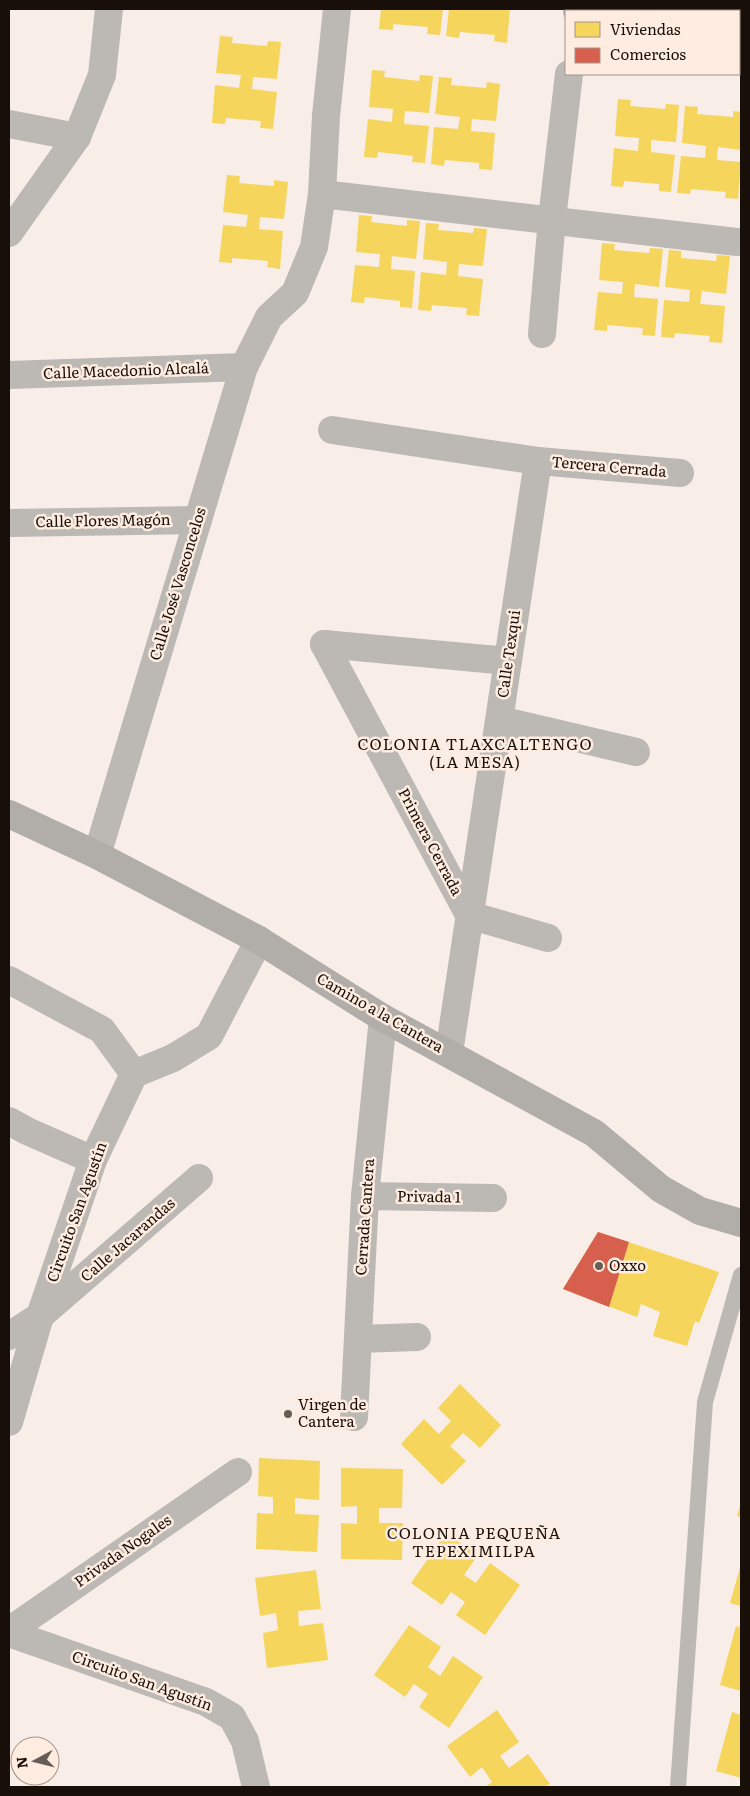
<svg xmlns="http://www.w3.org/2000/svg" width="750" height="1796" font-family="Literata,serif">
<rect width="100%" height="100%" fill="#f8ede7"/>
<!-- homes -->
<g fill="#f6d55c">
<path d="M381,9H443L440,35L427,34L428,27L393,24V30L379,29Z"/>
<path d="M449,9H510L507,43L494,41L495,35L460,32L459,38L446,36Z"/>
<path d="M639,9H675V11H638Z"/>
<path d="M681,9H741V21L739,20V11H681Z"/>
<path d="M220,36L233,37L232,43L267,46L268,41L281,42L277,79L253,77L252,89L277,92L273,129L260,128L261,121L226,118L225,124L212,123L215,85L239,88L241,75L216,73Z"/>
<path d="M372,70L385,71L384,77L419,81L420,75L433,76L429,113L405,111L404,124L429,126L425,163L412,162L413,156L378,152L377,158L364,157L368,119L392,122L393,109L369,107Z"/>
<path d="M439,77L452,78L451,85L486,88L487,82L500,84L496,121L472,119L471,131L495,133L492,170L479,169V163L445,160L444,166L431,164L434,127L458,129L460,117L435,114Z"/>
<path d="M618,99L631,100L630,106L665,109L666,104L679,105L676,142L651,140V152L675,155L671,192L659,191V184L624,181L623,187L611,186L614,148L638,151L639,138L615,136Z"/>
<path d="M685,106L698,107L697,114L733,117V111L741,112V150L718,147L717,160L741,162L738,199L725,198L726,192L691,189L690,194L677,193L681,156L705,158L706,146L682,143Z"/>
<path d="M227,175L240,176L239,183L274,186V180L288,182L284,219L260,217L259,229L283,231L280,269L267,267L268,261L232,258V263L219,262L223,225L246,227L248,215L223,212Z"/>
<path d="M359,215L372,216L371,222L407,226V220L420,221L416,259L392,256L391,269L415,271L412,308L400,307V301L365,297L364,303L351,302L355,265L379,267L380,254L356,252Z"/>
<path d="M426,223L439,224L438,230L473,233L474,228L487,229L483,266L459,264L458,276L483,279L479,316L466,315L467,308L432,305L431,311L418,310L421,272L446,275L447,262L423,259Z"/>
<path d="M602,243L615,244L614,250L649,253L650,248L663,249L659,287L635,284L634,297L658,299L655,336L642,335L643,328L607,325V331L594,330L598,292L622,294L623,282L599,280Z"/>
<path d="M669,250L681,251V258L716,261L717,255L730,256L726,294L702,291L700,304L725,306L722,343L709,342L710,336L675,333L674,338L661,337L664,300L689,302L690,290L665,287Z"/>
<path d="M598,1232L719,1272L699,1323L695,1321L687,1346L653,1336L660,1312L641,1304L637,1317L563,1289Z"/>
<path d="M460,1384L501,1425L480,1448L463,1433L450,1446L466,1461L442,1485L401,1444L424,1419L439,1434L451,1421L438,1408Z"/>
<path d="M259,1458L320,1461L319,1500L295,1498V1514L319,1515L317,1552L256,1549L257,1513L273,1514V1497L258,1496Z"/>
<path d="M341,1468L403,1469L402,1508H379V1523H403L402,1560L341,1559V1523L357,1524V1506L341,1507Z"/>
<path d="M741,1503V1517L737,1516Z"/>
<path d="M446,1533L478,1555L464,1575L476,1583L490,1563L520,1585L485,1635L456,1615L465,1602L451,1592L442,1605L411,1583Z"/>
<path d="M741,1564V1606L730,1603Z"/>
<path d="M316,1570L321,1609L298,1611L299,1626L323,1623L328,1660L267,1668L263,1633L278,1630L276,1613L260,1616L255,1578Z"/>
<path d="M409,1625L441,1647L428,1667L440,1676L453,1656L483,1677L449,1728L419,1707L428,1694L414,1684L405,1697L374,1675Z"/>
<path d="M736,1626L741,1628V1691L720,1685Z"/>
<path d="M497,1710L519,1742L500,1756L509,1768L528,1754L550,1784L545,1787H485L492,1782L482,1767L470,1777L447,1746Z"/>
<path d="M732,1712L741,1715V1778L716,1771Z"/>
</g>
<!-- shops -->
<path fill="#d6604d" d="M598,1232L629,1242L609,1307L563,1289Z"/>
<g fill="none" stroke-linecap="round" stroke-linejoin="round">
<!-- lane -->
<path stroke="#bcb8b4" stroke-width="16" d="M678,1787L705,1402L741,1275"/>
<!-- street -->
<g stroke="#bcb8b4" stroke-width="28">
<path d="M577,11V9"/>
<path d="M9,124L77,137"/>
<path d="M322,194L326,116L337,9"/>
<path d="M9,233L77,137L102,75L109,9"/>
<path d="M542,334L552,219L569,74"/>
<path d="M9,375L244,367"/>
<path d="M332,430L538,461L680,473"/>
<path d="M9,523L198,520"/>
<path d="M324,644L469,915L548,938"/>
<path d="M324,644L508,661"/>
<path d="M500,720L636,752"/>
<path d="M97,855L244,367L269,317L295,293L314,247L322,194L737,242"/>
<path d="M9,980L102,1030L134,1074"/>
<path d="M449,1053L538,461"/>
<path d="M9,1121L27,1131L93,1160"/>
<path d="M365,1196L493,1198"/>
<path d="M9,1336L40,1316L199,1178"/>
<path d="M358,1339L417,1337"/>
<path d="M354,1417L365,1196L383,1018"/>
<path d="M9,1422L40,1316L93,1160L134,1074L173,1058L209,1036L259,940"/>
<path d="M9,1631L238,1472"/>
<path d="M9,1633L206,1702L232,1717L245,1741L256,1787"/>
</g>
<!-- secondary -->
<path stroke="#b1aea9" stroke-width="28" d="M9,814L97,855L259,940L383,1018L594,1133L661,1189L700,1211L741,1223"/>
</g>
<!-- markers -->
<g fill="#665d57" stroke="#feece1" stroke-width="2">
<circle cx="599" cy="1266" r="5"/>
<circle cx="288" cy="1414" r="5"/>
</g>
<g text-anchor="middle" stroke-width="5" stroke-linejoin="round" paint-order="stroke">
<!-- street labels -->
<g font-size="15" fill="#180f09" stroke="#feece1">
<text transform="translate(126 371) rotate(-2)" y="5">Calle Macedonio Alcalá</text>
<text transform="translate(609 467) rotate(5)" y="5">Tercera Cerrada</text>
<text transform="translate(103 521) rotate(-1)" y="5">Calle Flores Magón</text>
<text transform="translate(178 584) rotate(-73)" y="5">Calle José Vasconcelos</text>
<text transform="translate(509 654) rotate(-82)" y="5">Calle Texqui</text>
<text transform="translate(430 842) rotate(62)" y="5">Primera Cerrada</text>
<text transform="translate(380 1013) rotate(30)" y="5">Camino a la Cantera</text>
<text transform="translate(429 1197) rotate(1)" y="5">Privada 1</text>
<text transform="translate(77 1212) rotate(-70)" y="5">Circuito San Agustín</text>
<text transform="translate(365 1217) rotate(-86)" y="5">Cerrada Cantera</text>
<text transform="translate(128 1240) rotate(-41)" y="5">Calle Jacarandas</text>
<text transform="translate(123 1551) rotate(-35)" y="5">Privada Nogales</text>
<text transform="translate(142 1681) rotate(20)" y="5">Circuito San Agustín</text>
</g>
<!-- poi labels -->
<g font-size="15" fill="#180f09" stroke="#feece1" text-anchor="start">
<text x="609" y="1271">Oxxo</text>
<text x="298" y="1410">Virgen de<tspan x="298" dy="17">Cantera</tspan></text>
</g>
<!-- neighbourhood labels -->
<g font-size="16" letter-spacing="1" fill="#180f09" stroke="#feece1">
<text x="475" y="750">COLONIA TLAXCALTENGO<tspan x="475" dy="18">(LA MESA)</tspan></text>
<text x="474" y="1539">COLONIA PEQUEÑA<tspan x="474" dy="18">TEPEXIMILPA</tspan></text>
</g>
</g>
<!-- border -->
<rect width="750" height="1796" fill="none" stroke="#180f09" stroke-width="20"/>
<!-- legend -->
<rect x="565" y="10" width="175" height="65" fill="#feece1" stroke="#a2948b"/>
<rect x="575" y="22" width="25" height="15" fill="#f6d55c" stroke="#a2948b"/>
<text x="610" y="35" font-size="15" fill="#180f09">Viviendas</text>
<rect x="575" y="48" width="25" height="15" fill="#d6604d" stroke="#a2948b"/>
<text x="610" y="60" font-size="15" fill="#180f09">Comercios</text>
<!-- north arrow -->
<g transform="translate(35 1761) rotate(263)"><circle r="24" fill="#feece1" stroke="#a2948b"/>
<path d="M0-4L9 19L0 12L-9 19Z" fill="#665d57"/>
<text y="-8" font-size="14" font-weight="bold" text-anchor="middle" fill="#180f09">N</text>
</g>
</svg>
